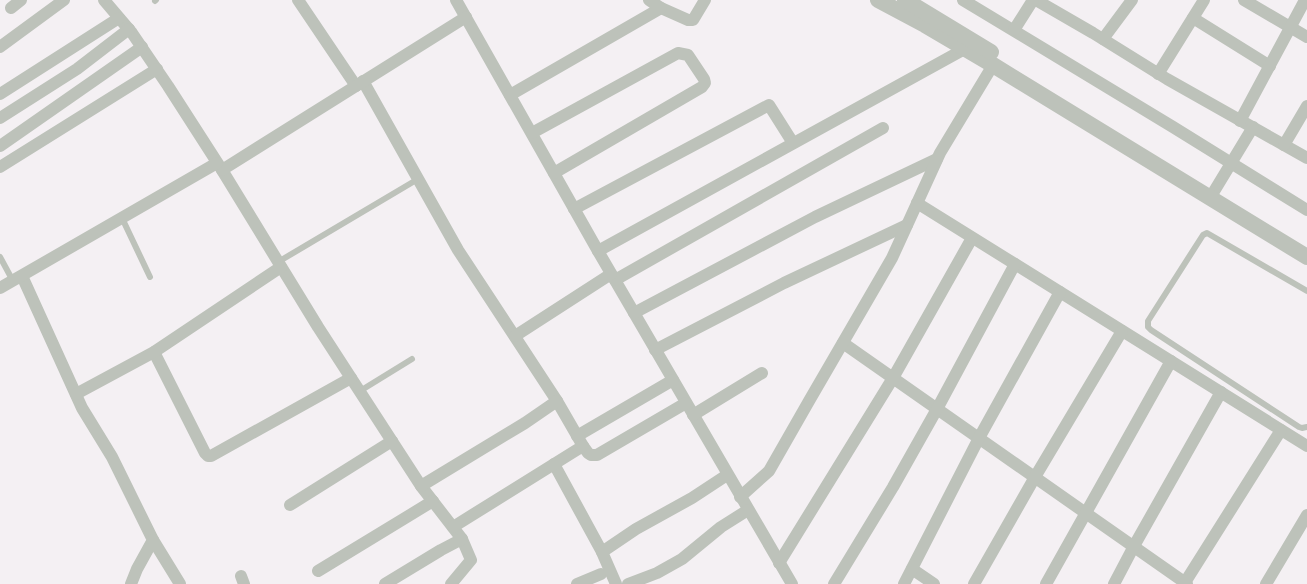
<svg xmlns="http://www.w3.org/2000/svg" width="1307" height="584" font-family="Ubuntu,sans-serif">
<rect width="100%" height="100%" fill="#f4f0f3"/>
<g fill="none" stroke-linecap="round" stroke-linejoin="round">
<!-- service -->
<g stroke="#bdc2ba" stroke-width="6">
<path d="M155,1L156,0"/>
<path d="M122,218L150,277"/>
<path d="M0,257L13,281"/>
<path d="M278,262L418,179"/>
<path d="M1307,291L1207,233L1203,235L1148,321V327L1151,330L1299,427L1302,428L1307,427"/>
<path d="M360,391L412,359"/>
</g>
<!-- minor -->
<g stroke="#bdc2ba" stroke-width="12">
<path d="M104,0L132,33L168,86L222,170L318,327L421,486L462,539L471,560L451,584"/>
<path d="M298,0L356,86"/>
<path d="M456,0L598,251L792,584"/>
<path d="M963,0L1173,127L1307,210"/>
<path d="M1036,0L1093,33L1167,79L1307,158"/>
<path d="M1244,0L1307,37"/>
<path d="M11,8L21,0"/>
<path d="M661,8L688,20H693L705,0"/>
<path d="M1193,18L1270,66"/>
<path d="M1014,30L1033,0"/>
<path d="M1103,39L1132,0"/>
<path d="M0,47L64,0"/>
<path d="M1158,74L1204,0"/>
<path d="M363,81L458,250L557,401L583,446L588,453L591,455H597L686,403"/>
<path d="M0,94L119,18"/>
<path d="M510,95L661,8L649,0"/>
<path d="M0,118L77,69L129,29"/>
<path d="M1240,121L1305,0"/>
<path d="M532,133L678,53L688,55L704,79L705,83L702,87L554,173"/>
<path d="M1284,145L1307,106"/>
<path d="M0,146L142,47"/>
<path d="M0,167L157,69"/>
<path d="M222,170L466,17"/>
<path d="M1210,198L1253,127"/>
<path d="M917,203L1307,446"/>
<path d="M574,209L769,105L793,143"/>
<path d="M598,251L970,46"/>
<path d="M22,276L82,408L112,457L153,540L137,569L131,584"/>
<path d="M615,280L883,128"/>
<path d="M0,288L217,163"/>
<path d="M634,313L815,217L937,159"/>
<path d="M515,336L611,274"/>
<path d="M843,343L1187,584"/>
<path d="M655,350L784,283L907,225"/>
<path d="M154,352L205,453L208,456H211L351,378"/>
<path d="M76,394L154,352L281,267"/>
<path d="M693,415L762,373"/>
<path d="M577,436L673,380"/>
<path d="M554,464L602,552"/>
<path d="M421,486L525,423L557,401"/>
<path d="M740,497L769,471L809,401L892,258L940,153L993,65"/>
<path d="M290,505L392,441"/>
<path d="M453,527L583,446"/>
<path d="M153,540L180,584"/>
<path d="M779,563L893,378L972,238"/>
<path d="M912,569L934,584"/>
<path d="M318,571L433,501"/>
<path d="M241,576L244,584"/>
<path d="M385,584L441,550L462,539"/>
<path d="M577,584L601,574"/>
<path d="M616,584L602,552L636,529L692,498L727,475"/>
<path d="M628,584L657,573L682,559L721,527L748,510"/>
<path d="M834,584L893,487L937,409L1015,264"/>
<path d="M904,584L979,438L1060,292"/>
<path d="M974,584L1035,477L1122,331"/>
<path d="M1046,584L1171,361"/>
<path d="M1114,584L1134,546L1221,392"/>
<path d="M1184,584L1281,430"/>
<path d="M1266,584L1307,515"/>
</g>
<!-- tertiary -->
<g stroke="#bdc2ba" stroke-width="16">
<path d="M878,0L925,25L993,65L1307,257"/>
<path d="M905,0L991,52"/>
</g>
</g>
</svg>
